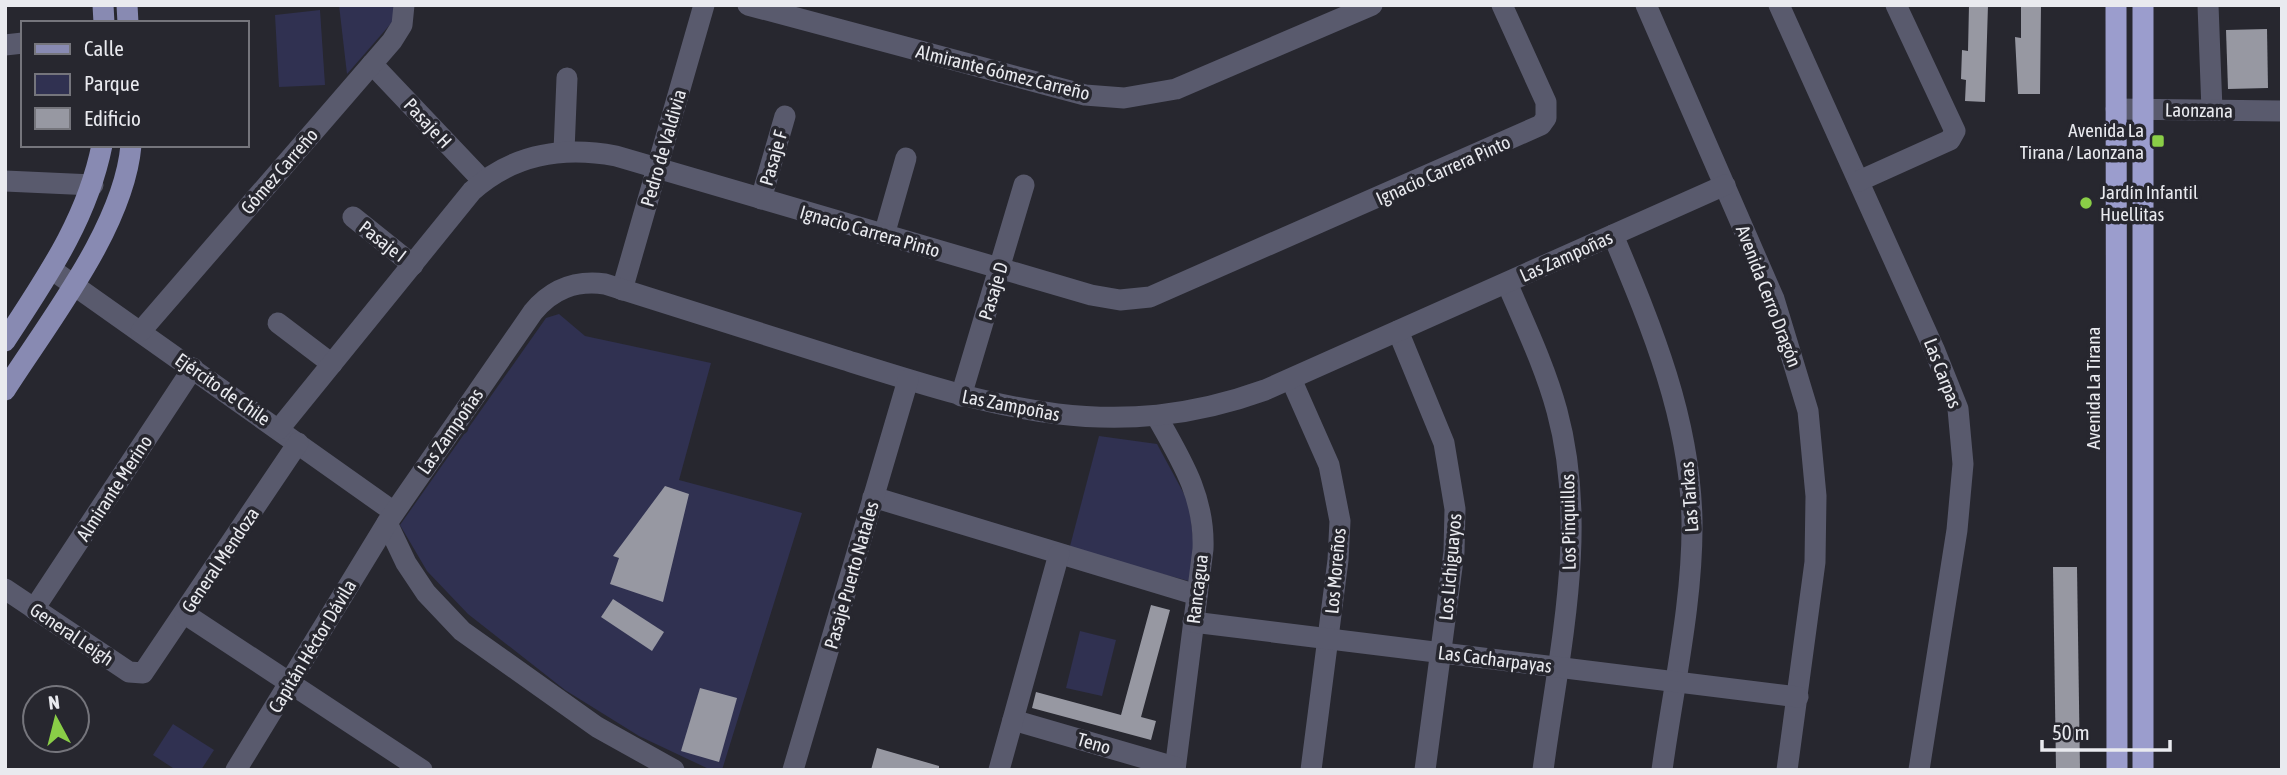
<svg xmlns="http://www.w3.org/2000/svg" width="2287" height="775" font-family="'Asap Condensed',sans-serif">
<rect width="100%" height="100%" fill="#27272f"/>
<!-- green -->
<g fill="#303151">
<path d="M339,5H393L394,20L347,74Z"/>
<path d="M320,10L325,85L279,87L275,15Z"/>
<path d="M559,314L585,336L711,363L679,480L802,513L722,770H711L639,736L565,690L468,614L427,571L400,525L546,318Z"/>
<path d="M1099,436L1157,444L1189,503L1194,546L1189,581L1069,550Z"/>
<path d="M1080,631L1116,640L1102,696L1066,688Z"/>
<path d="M173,724L214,750L201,770H176L153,755Z"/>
</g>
<!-- building -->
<g fill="#9798a2">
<path d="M1969,5H1988L1985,102L1965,101L1966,80L1961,79L1962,50L1968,51Z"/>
<path d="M2021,5H2041L2040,94H2018L2015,37L2021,38Z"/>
<path d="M2267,29L2268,88L2228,89L2226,30Z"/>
<path d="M665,486L689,494L663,602L610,584L619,558L613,556Z"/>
<path d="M2053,567H2077L2080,770H2056Z"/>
<path d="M613,599L664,632L652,651L601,617Z"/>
<path d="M1151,605L1170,610L1141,717L1156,721L1151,740L1032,708L1036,692L1121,715Z"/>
<path d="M700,688L737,698L719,762L681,751Z"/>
<path d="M877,748L939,766V770H871Z"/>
</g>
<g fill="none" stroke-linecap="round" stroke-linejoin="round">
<!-- minor -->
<g stroke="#595a6d" stroke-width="21">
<path d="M748,5L1085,95L1124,98L1176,89L1372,5"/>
<path d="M1646,5L1774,299L1808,411L1816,496L1815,562L1787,770"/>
<path d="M1779,5L1934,349L1958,409L1963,464L1957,530L1919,770"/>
<path d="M2208,5L2212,110"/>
<path d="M5,45L23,43"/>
<path d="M372,64L483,181"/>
<path d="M2116,109L2282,111"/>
<path d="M564,151L567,78"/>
<path d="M5,181L93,185"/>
<path d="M1859,181L1950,140L1955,131L1896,5"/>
<path d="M761,199L785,116"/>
<path d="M353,217L413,265"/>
<path d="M884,235L906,158"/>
<path d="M1613,235C1652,328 1690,418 1692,521C1693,603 1673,688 1662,770"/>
<path d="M51,269L394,512"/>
<path d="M1507,283C1525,325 1545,367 1557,411C1589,529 1559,651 1543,770"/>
<path d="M622,290L704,5"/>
<path d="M278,323L332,364"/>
<path d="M141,331L392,41L402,25L404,5"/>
<path d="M1398,331L1444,443L1455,509L1454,552L1425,770"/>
<path d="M1291,379L1329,465L1340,521L1338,560L1311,770"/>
<path d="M961,396L1024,185"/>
<path d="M1157,417C1182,461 1205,498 1203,549L1175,770"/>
<path d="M279,429L472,191C513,154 563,146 616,156L1091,295L1120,300L1150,297L1541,125L1546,118V102L1502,5"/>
<path d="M873,497L1197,595"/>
<path d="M387,523L406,563L426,593L462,631L597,727L674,770"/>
<path d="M5,589L129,672L143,673L298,443"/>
<path d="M34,609L193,368"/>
<path d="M185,614L422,770"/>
<path d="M1193,622L1798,697"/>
<path d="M1013,720L1175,767"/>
<path d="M236,770L387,523L533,312C552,289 575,280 605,284C684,309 763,334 842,359C992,406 1110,446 1265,390L1725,185"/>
<path d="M793,770L908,380"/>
<path d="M999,770L1059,554"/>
</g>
<!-- major -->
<g stroke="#888ab2" stroke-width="21">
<path d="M103,5L104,23"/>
<path d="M127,5L128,23"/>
<path d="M5,341C46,278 87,220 102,145"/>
<path d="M5,390C49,321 124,227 131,145"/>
</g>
<!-- highway -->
<g stroke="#9b9dcd" stroke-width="21">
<path d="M2116,5L2117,770"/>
<path d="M2143,5V770"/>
</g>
</g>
<!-- markers -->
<g fill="#8ace47" stroke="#27272f" stroke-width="2.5">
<rect x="2151" y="134" width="14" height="14" rx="3.5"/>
<circle cx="2086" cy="203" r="7"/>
</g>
<g text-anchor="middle" stroke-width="7" stroke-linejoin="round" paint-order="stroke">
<!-- street labels -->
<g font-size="19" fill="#e9eaef" stroke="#27272f">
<text transform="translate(1003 72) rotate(14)" y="7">Almirante Gómez Carreño</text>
<text transform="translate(2199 110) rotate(1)" y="7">Laonzana</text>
<text transform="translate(428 123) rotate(47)" y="7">Pasaje H</text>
<text transform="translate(663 148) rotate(-74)" y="7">Pedro de Valdivia</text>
<text transform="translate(773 158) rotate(-74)" y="7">Pasaje F</text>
<text transform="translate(1443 170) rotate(-24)" y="7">Ignacio Carrera Pinto</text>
<text transform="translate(279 171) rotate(-49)" y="7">Gómez Carreño</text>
<text transform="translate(870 231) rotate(16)" y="7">Ignacio Carrera Pinto</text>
<text transform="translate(383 241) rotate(38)" y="7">Pasaje I</text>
<text transform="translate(1566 256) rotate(-24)" y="7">Las Zampoñas</text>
<text transform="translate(993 291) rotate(-73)" y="7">Pasaje D</text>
<text transform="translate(1769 296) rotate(69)" y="7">Avenida Cerro Dragón</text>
<text transform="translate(1943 373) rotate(69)" y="7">Las Carpas</text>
<text transform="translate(2093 388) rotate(-90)" y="7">Avenida La Tirana</text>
<text transform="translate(223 389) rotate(35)" y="7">Ejército de Chile</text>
<text transform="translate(1011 405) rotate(11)" y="7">Las Zampoñas</text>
<text transform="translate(450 431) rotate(-55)" y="7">Las Zampoñas</text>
<text transform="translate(114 488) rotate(-57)" y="7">Almirante Merino</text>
<text transform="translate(1689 497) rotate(-94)" y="7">Las Tarkas</text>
<text transform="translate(1568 522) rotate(-91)" y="7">Los Pinquillos</text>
<text transform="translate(220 560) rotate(-56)" y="7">General Mendoza</text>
<text transform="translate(1450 567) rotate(-85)" y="7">Los Lichiguayos</text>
<text transform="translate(1335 571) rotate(-85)" y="7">Los Moreños</text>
<text transform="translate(851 575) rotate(-74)" y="7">Pasaje Puerto Natales</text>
<text transform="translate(1197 589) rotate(-83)" y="7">Rancagua</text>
<text transform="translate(72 634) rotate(34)" y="7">General Leigh</text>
<text transform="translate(312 646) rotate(-59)" y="7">Capitán Héctor Dávila</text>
<text transform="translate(1495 659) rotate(7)" y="7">Las Cacharpayas</text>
<text transform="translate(1094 743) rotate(16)" y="7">Teno</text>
</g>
<!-- poi labels -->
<g font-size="19" fill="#e9eaef" stroke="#27272f" text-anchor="end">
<text x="2144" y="137">Avenida La<tspan x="2144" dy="22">Tirana / Laonzana</tspan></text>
<text x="2100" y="199" text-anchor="start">Jardín Infantil<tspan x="2100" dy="22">Huellitas</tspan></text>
</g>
</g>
<!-- border -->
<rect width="2287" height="775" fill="none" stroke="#e9eaef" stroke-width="14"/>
<!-- legend -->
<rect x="21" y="21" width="228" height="126" fill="#27272f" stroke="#75757c" stroke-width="2"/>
<rect x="35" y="44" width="35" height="10" fill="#888ab2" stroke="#75757c" stroke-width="2"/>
<text x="84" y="56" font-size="21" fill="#e9eaef">Calle</text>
<rect x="35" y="74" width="35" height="21" fill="#303151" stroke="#75757c" stroke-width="2"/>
<text x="84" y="91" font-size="21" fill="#e9eaef">Parque</text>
<rect x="35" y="108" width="35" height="21" fill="#9798a2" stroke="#75757c" stroke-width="2"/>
<text x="84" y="126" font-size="21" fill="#e9eaef">Edificio</text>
<!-- north arrow -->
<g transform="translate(56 719) rotate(353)"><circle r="33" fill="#27272f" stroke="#75757c" stroke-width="2"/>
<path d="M0-5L12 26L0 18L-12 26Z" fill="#8ace47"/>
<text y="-10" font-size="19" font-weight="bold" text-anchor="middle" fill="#e9eaef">N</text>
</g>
<!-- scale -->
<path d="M2042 740v10h128v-10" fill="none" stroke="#e9eaef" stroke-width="3.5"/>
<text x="2052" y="740" font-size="21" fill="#e9eaef" stroke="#27272f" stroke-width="5" paint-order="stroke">50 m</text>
</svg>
